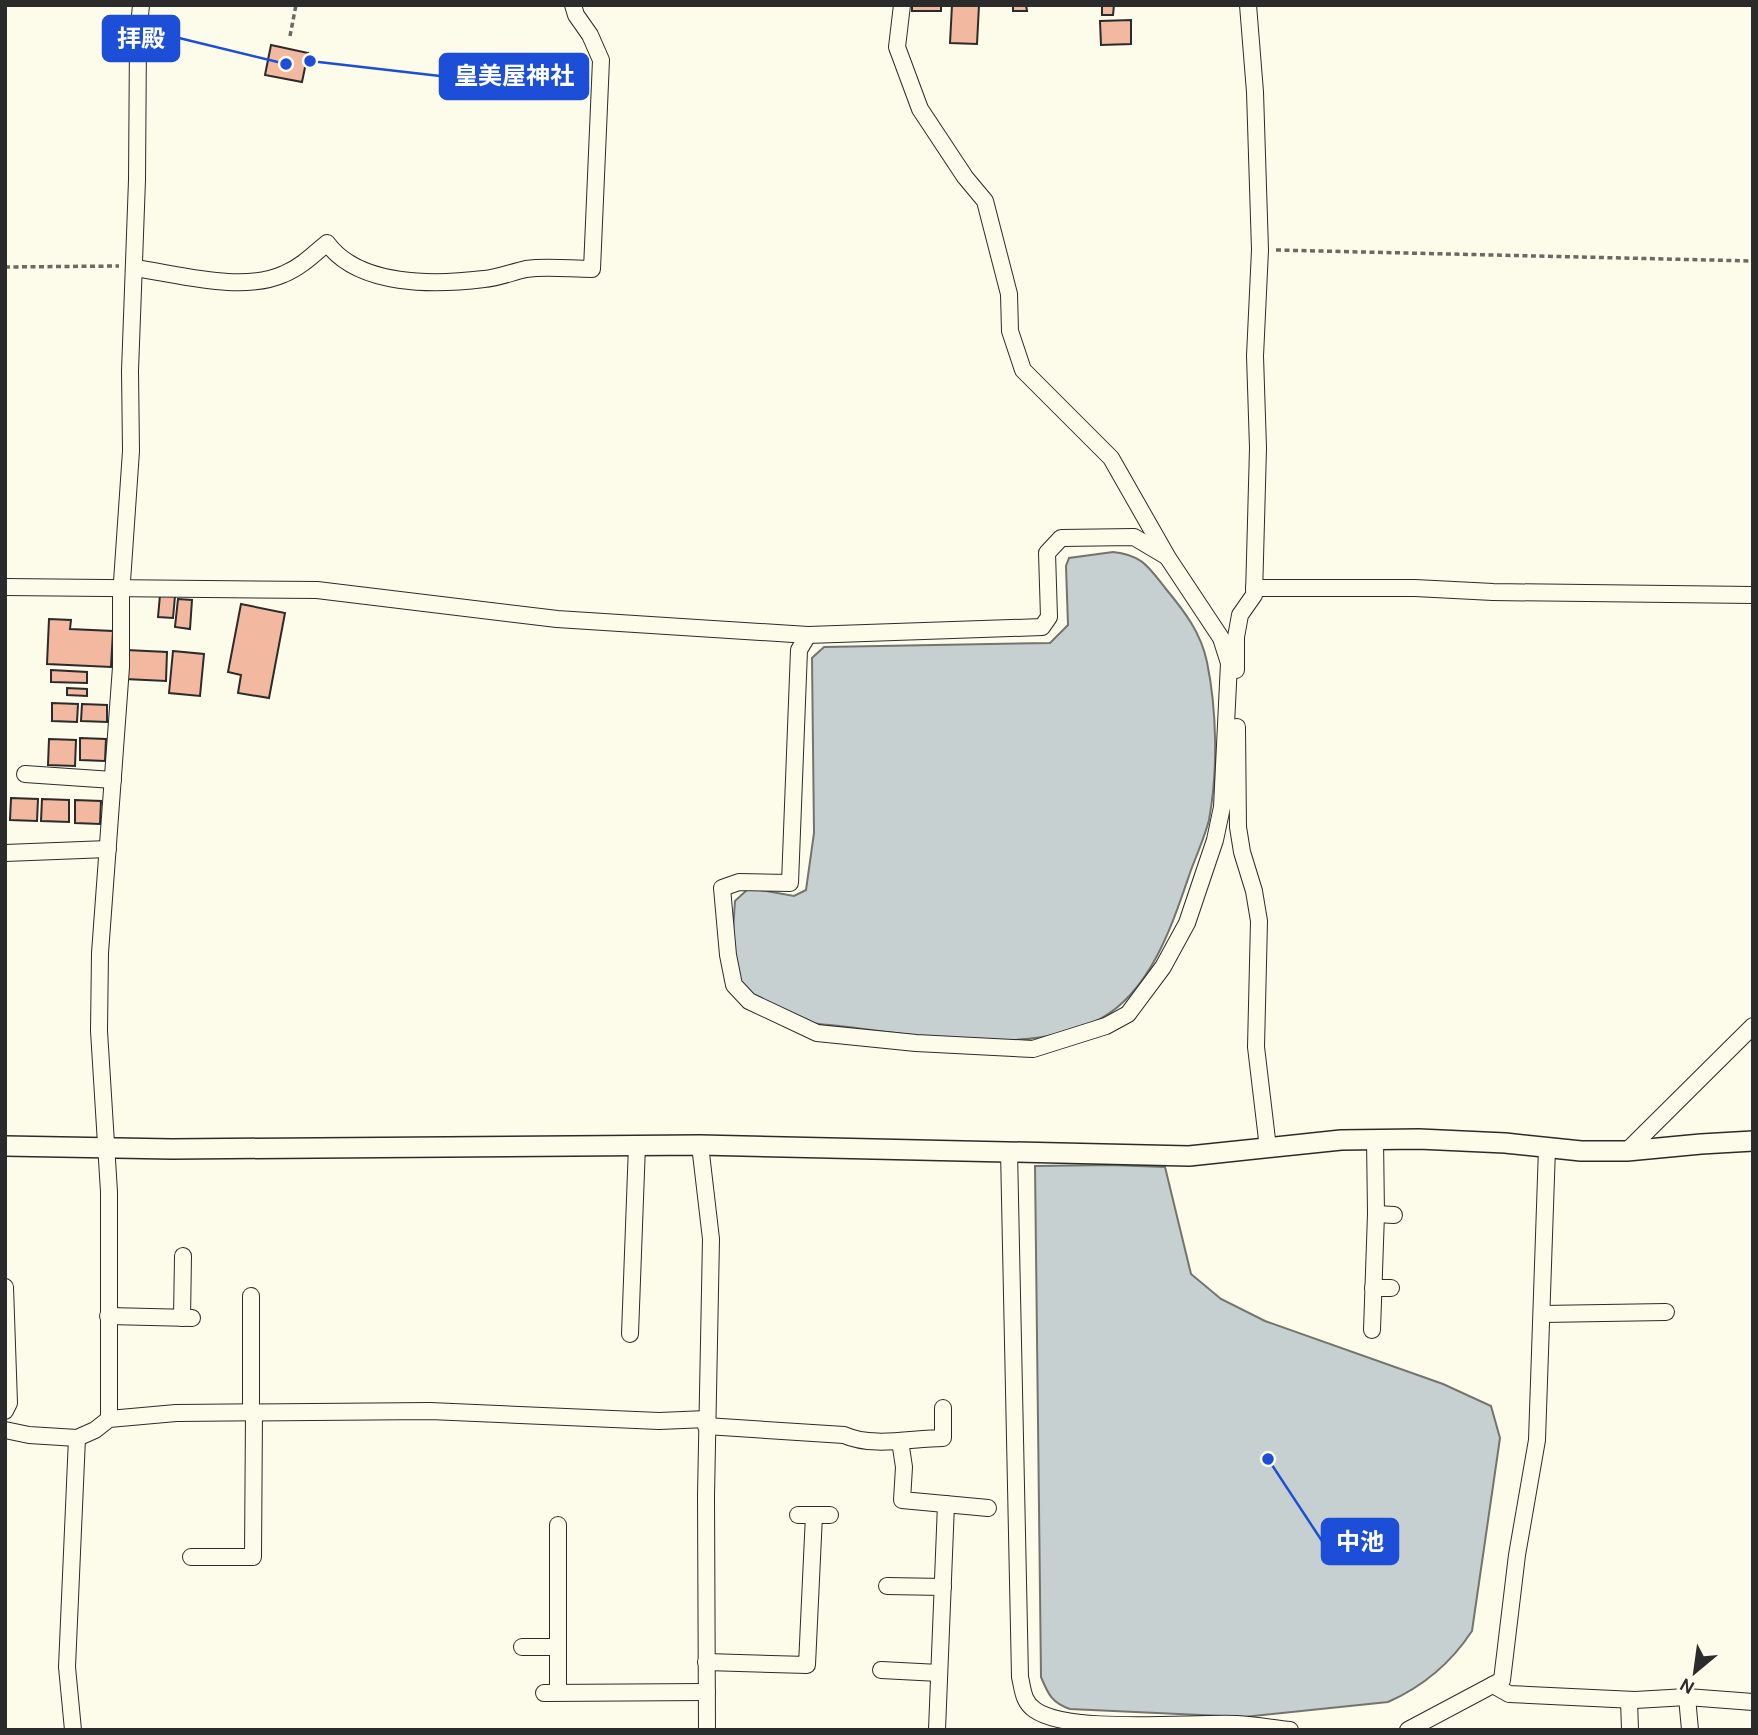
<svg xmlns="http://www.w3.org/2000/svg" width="1758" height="1735" font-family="Karla,'Noto Sans JP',sans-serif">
<rect width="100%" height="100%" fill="#fdfbea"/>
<!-- water -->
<g fill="#c7d0d0" stroke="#74746e" stroke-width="2">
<path d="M1113,552C1143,555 1149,568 1166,589C1185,612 1201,633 1207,662C1217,711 1218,771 1209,820C1205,836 1197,854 1191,870C1173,922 1152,991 1100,1019C1030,1057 916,1035 840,1026C826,1024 810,1025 798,1020C783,1015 745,993 737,980C729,965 734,919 735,901L749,888L794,896L806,890L814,833L812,658L824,647L1050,643L1068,625L1066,566L1069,558Z"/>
<path d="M1111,1165L1165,1167L1191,1274L1221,1299L1265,1321L1443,1384L1491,1406L1500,1438L1472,1631C1451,1663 1422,1687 1388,1702L1244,1717L1070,1709C1052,1703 1048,1694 1041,1677L1035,1166Z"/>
</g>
<!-- building -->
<g fill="#f2b8a0" stroke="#2b2b2b" stroke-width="2">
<rect x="912" y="5" width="29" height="6"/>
<path d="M952,5H979L977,44L950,43Z"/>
<path d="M1013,5H1026L1027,11H1013Z"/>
<path d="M1102,5H1114L1113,15H1102Z"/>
<path d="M1131,20V44L1101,45L1100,21Z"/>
<path d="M271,45L308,53L302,82L265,75Z"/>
<path d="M160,595L175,596L173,618L158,617Z"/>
<path d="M178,599L192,600L190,629L175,627Z"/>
<path d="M241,604L285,613L269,698L238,693L241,675L228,672Z"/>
<path d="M49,619L71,620L70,629L113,631L111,667L47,664Z"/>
<path d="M126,650L167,652L166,681L125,679Z"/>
<path d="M173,651L204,654L200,696L169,693Z"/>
<path d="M51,670L87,672V683L51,682Z"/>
<path d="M67,688L87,689V696L67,695Z"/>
<path d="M52,703L78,704L77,722L52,721Z"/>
<path d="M82,704L107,705V722L81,721Z"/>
<path d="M80,738L106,739L105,761L80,760Z"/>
<path d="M49,739L76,740L75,766L48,765Z"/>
<path d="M11,798L38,799L37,821L10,820Z"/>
<path d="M42,799L69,800V822L41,821Z"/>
<path d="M75,800L101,801L100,824L75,823Z"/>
</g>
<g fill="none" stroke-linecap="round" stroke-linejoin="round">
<!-- minor casing -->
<g stroke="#2b2b2b" stroke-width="18">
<g id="minor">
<path d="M134,268C179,274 242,293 284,274C301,267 314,254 327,243C359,287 435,285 484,279C498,278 512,272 526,269C547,266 571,269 592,269L601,60L590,35L576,15L573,5"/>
<path d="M5,587L317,590L557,619L808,635L1042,627L1049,617L1047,553L1061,538L1134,537L1166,556"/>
<path d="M1254,588H1415L1493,592L1753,595"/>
<path d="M808,635L799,650L790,883L739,882L722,888L728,955L734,985L749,1001L817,1033L916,1043L1033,1049L1106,1026L1128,1014L1163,967L1187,923L1215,840L1222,807L1229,663L1221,638L1168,558L1111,458L1023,370L1010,331L1009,294L985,201L965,177L920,109L897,47L902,5"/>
<path d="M1236,670V637L1240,615L1254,595L1258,448L1255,356L1260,250L1255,92L1248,5"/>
<path d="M1237,727L1238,827L1242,852L1254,891L1259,921L1256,1047L1268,1148"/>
<path d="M25,774L113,780"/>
<path d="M5,853L108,849"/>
<path d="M700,1145L711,1239L706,1496L707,1730"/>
<path d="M1009,1151L1020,1677C1023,1690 1023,1702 1035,1710C1069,1734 1190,1722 1237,1724C1254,1725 1272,1728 1290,1730"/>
<path d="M1627,1151L1753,1026"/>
<path d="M1376,1214L1394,1215"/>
<path d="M5,1287L9,1403L5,1411"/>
<path d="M1373,1288H1391"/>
<path d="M251,1296V1413"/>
<path d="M1542,1314L1666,1312"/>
<path d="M108,1316L192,1318"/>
<path d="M182,1318L183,1256"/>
<path d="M1372,1330L1376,1214L1375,1139"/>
<path d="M630,1334L637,1145"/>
<path d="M109,1419V1192L99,1031L100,953L121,667V596L131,451L130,371L137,180L138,37L141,5"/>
<path d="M706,1426L844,1435C873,1448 912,1438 943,1438V1408"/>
<path d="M5,1430L29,1435L77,1438"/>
<path d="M900,1441L904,1467L902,1500L988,1508"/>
<path d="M798,1515H830"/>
<path d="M558,1525V1692"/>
<path d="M191,1557H253L254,1413"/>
<path d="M887,1586L943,1587"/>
<path d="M522,1647H558"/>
<path d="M706,1662L807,1665L814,1515"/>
<path d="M881,1670L939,1673"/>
<path d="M1493,1685L1509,1694L1635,1700L1687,1697L1753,1702"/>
<path d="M544,1693L707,1692"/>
<path d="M1687,1697L1690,1730"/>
<path d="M1629,1700L1630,1730"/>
<path d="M73,1730L67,1667L77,1438L95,1430L109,1419L176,1413L430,1411L659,1421L707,1419"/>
<path d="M937,1730L946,1504"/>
<path d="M1408,1730L1502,1680L1517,1555L1537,1440L1547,1148"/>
</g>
</g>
<!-- tertiary casing -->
<g stroke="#2b2b2b" stroke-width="22">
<path id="tertiary" d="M5,1146L172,1149L700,1145L1189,1156L1341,1140L1419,1139L1505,1143L1581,1151H1627L1701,1144L1753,1141"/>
</g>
<!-- path -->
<g stroke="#6a6964" stroke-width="3.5" stroke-dasharray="5 3.5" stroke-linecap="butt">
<path d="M290,36L296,5"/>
<path d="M1276,250L1753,261"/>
<path d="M5,267L119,266"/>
</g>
<!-- minor -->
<use href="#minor" stroke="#fdfbea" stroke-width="16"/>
<!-- tertiary -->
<use href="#tertiary" stroke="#fdfbea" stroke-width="19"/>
</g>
<!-- callouts -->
<path fill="none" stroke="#1d4ed8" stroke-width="2.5" d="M286 64L179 38M310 61L440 76M1268 1459L1322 1541"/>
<g fill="#1d4ed8" stroke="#fdfbea" stroke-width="2.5">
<circle cx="286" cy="64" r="7"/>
<circle cx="310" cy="61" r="7"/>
<circle cx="1268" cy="1459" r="7"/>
</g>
<g fill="#1d4ed8" stroke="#1d4ed8" stroke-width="2.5">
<rect x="103" y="16" width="76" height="45" rx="7"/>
<rect x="440" y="54" width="148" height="45" rx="7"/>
<rect x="1322" y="1519" width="76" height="45" rx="7"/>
</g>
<g font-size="24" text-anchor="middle" font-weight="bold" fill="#fff">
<text x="141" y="47">拝殿</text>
<text x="514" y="84">皇美屋神社</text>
<text x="1360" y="1550">中池</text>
</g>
<!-- border -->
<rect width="1758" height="1735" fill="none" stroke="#2b2b2b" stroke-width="14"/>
<!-- north arrow -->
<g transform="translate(1695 1672) rotate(209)" stroke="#fdfbea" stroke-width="5" paint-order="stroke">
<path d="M0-5L12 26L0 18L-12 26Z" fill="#2b2b2b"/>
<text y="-10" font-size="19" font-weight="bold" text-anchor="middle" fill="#2b2b2b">N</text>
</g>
</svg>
